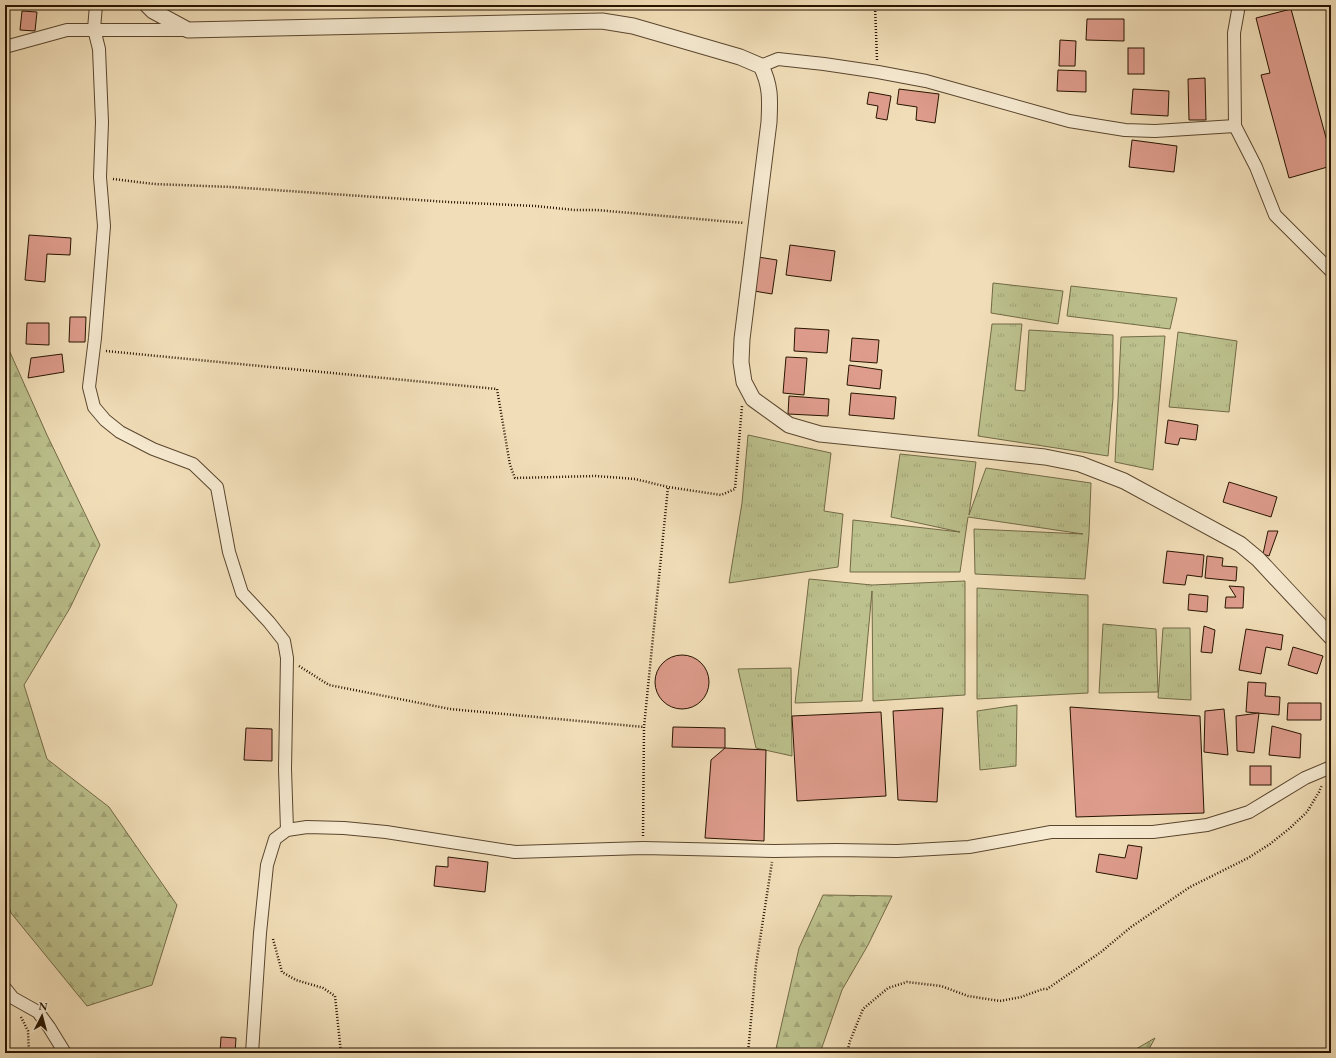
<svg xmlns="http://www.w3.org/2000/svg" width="1336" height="1058" font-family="'EB Garamond',serif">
<defs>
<pattern id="grass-tufts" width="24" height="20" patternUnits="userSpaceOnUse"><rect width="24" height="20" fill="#bcc18d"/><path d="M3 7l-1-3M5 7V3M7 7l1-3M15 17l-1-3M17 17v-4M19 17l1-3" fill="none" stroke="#a2a578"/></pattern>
<pattern id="forest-firs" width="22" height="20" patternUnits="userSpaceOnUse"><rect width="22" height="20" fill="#bcc18d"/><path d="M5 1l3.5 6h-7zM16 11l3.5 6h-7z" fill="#a2a578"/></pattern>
</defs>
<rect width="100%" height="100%" fill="#f1deb8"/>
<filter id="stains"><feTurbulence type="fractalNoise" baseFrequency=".005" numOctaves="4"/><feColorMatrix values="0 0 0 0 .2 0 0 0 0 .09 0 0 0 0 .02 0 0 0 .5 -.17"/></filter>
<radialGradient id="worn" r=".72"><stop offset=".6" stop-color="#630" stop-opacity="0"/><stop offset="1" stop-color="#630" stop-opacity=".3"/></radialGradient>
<!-- grass -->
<g fill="url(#grass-tufts)" stroke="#726a46">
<path d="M993,283L1063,291L1058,324L991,313Z"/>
<path d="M1071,286L1177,298L1170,329L1067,316Z"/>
<path d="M992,324H1022L1015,390L1025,391L1029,330L1113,335V398L1108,456L978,436Z"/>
<path d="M1178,332L1237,341L1229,412L1169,407Z"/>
<path d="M1165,336L1153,470L1115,462L1121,337Z"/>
<path d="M748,435L831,453L824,511L843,514L838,567L729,583L742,503Z"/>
<path d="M900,454L976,462L969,515L986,468L1091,483L1089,534L1085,579L975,574L974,529L1083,534L968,517L960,572H850L853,520L960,532L891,517Z"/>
<path d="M809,579L872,585L965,581V695L873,701L872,591L862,701L795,703Z"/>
<path d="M977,588L1088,595V693L977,699Z"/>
<path d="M1103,624L1156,629L1158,692L1099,693Z"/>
<path d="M1163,628H1190L1191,700L1158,698Z"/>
<path d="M791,668L792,756L756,748L738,669Z"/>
<path d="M1017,705L1016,766L980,770L977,711Z"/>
</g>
<!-- forest -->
<g fill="url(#forest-firs)" stroke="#726a46">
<path d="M5,341L47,435L100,545L70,608L24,685L47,759L109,807L177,905L152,985L87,1006L11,913L5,896Z"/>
<path d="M823,895L892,896L868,945L842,990L820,1053H775L799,948Z"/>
<path d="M1155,1038L1147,1053H1129Z"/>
</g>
<!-- building -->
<g fill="#de9c8c" stroke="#271400">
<path d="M1291,9L1331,156V166L1289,178L1261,75L1270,73L1256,18Z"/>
<path d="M22,11L37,12L35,31L20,30Z"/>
<path d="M1087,19H1124V41L1086,40Z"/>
<path d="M1060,40L1076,41L1075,66H1059Z"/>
<rect x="1128" y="48" width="16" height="26"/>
<path d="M1058,70L1086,71V92L1057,91Z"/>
<path d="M1205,78L1206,120H1189L1188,79Z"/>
<path d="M899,89L939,94L935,123L916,120L917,107L897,104Z"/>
<path d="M1133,89L1169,91L1168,116L1131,114Z"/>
<path d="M869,92L891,96L887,120L876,118L878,106L867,104Z"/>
<path d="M1132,140L1177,146L1174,172L1129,167Z"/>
<path d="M29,235L71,238L70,255L47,254L45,282L25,280Z"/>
<path d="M790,245L835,251L831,281L786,275Z"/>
<path d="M758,257L777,260L772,294L754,291Z"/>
<path d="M70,317H86L85,342H69Z"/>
<path d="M27,323H49V345L26,344Z"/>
<path d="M795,328L829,330L827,353L794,351Z"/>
<path d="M852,338L879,340L877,363L850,361Z"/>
<path d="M62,354L64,372L28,378L31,358Z"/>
<path d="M786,357L807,358L804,395L783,393Z"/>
<path d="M849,365L882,370L880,389L847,385Z"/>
<path d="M851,393L896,397L894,419L849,415Z"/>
<path d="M789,396L829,399L828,416L788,414Z"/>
<path d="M1168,420L1198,425L1196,440L1180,438L1178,445L1165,443Z"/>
<path d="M1229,482L1277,497L1271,517L1223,502Z"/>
<path d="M1268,531H1278L1269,556L1263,554Z"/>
<path d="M1167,551L1204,555L1202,577L1187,575L1185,585L1163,583Z"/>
<path d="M1207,556L1223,558L1222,566L1237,567L1236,581L1205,578Z"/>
<path d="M1229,586L1244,587L1243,608H1225L1226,597H1236Z"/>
<path d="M1189,594L1208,596L1207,612L1188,610Z"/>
<path d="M1204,626L1215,630L1212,653L1201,652Z"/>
<path d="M1246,629L1283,635L1281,650L1266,647L1261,674L1239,670Z"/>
<path d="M1293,647L1323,656L1317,674L1288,665Z"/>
<circle cx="682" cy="682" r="27"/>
<path d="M1331,670V681L1326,676Z"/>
<path d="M1248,682L1266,683L1265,696L1280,697L1279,715L1246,712Z"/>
<path d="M1288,703H1321V720H1287Z"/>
<path d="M1070,707L1200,716L1204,813L1076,817Z"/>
<path d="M943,708L937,802L898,800L893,711Z"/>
<path d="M1224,709L1228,755L1204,752L1205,711Z"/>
<path d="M881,712L886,796L797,801L792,716Z"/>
<path d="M1259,713L1254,753L1237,751L1236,716Z"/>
<path d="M1272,726L1301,734L1300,758L1269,755Z"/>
<path d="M673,727L725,728V748L672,747Z"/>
<path d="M246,728L272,729V761L244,760Z"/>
<path d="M725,748L766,750L764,841L705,838L711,760Z"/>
<rect x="1250" y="766" width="21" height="19"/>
<path d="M1128,845L1142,847L1137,879L1096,872L1099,854L1125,858Z"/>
<path d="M448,857L488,862L485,892L434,886L436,866L448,867Z"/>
<path d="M221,1037L236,1038L235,1053H220Z"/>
</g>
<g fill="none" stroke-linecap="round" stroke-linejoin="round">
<!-- minor casing -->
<g stroke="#5a462e" stroke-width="14">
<g id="minor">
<path d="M96,5L94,29L99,49L102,122L100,177L104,226L95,338L89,387L94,407L105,420L120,432L153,449L193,464L217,487L229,552L242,593L269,622L284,641L287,658L285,769L287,830"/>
<path d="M1239,5L1234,33L1235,126L1256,167L1275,215L1331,271"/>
<path d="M5,47L67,30H188"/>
<path d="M761,66L778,59L824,64L878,72L926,81L1069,121L1125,130L1155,131L1235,126"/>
<path d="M5,988L13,998L38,1012L49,1027L65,1053"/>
<path d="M252,1053L260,933L267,865L275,839L287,830L307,827L344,828L386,832L515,852L643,848L774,851L836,850L897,851L969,847L1051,832H1153L1207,825L1249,812L1305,778L1331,767"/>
</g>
</g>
<!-- tertiary casing -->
<g stroke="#5a462e" stroke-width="17">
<path id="tertiary" d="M147,5L153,11L188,30L602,21L633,26L740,57L761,66C771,86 770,100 769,122L742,339L741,362L744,382L753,399L789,425L820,434L1045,457L1080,464L1124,481L1240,544L1258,559L1331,637"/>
</g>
<!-- path -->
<g stroke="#271400" stroke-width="2.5" stroke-dasharray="1 2" stroke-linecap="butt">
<path d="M875,5L877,60"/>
<path d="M113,179L154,184L231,187L448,202L535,206L575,210H597L744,223"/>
<path d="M106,351L497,389L510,465L515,478L596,476L635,479L668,487L721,495L735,489L742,406"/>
<path d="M299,666L329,685L450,709L644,727"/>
<path d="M643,836L644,727L668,487"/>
<path d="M273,939L282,972L296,980L323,988L335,996L341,1053"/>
<path d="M21,1017L28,1031L29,1053"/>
<path d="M748,1053L756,965L772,862"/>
<path d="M847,1053L850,1041L863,1009L888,988L907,982L941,986L968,996L1000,1001L1021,997L1043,989H1047L1101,952L1131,927L1190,887L1248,858L1270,844L1290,828L1307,812L1319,792L1322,785"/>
</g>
<!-- minor -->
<use href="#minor" stroke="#f6ead1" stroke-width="12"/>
<!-- tertiary -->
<use href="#tertiary" stroke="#f6ead1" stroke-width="15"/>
</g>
<!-- margin -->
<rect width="1336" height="1058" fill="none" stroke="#f1deb8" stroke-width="20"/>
<rect x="6" y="6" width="1324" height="1046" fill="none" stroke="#271400" stroke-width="2"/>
<rect x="10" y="10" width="1316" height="1038" fill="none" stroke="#271400"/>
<!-- north arrow -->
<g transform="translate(42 1016) rotate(6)" stroke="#f6ead1" stroke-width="3" paint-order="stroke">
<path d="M0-3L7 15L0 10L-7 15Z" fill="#271400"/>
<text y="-6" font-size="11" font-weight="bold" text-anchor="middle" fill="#271400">N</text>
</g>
<rect width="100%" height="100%" filter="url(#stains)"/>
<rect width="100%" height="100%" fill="url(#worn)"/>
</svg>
